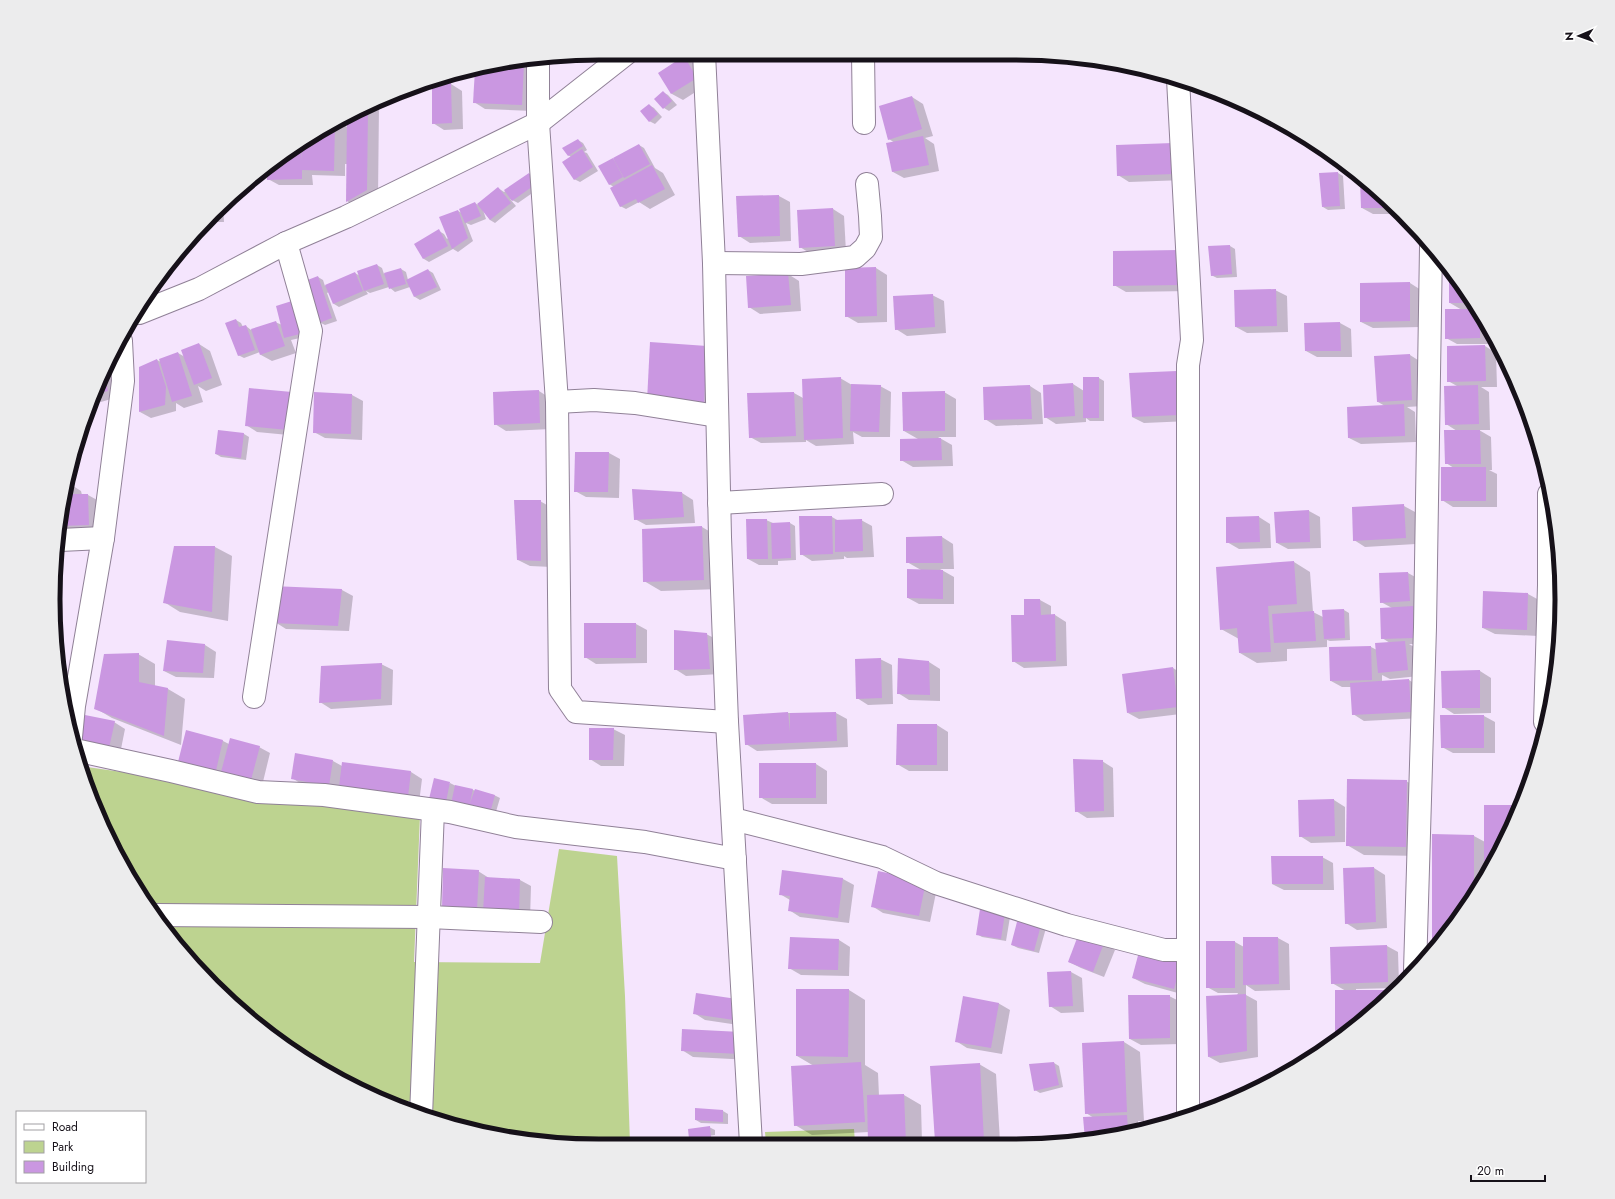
<svg xmlns="http://www.w3.org/2000/svg" width="1615" height="1199" font-family="Jost,sans-serif">
<rect width="100%" height="100%" fill="#f5e5fd"/>
<!-- green -->
<g fill="#bdd390">
<path d="M80,766L420,815L414,962L540,963L559,849L617,856L625,996L630,1144L564,1145L427,1118V1113L409,1101L394,1103L326,1073L239,1011L166,932L95,808Z"/>
<path d="M854,1129L855,1143H766L765,1132Z"/>
</g>
<!-- shadow -->
<g fill="#0003">
<path d="M684,58L695,64L708,84L683,100L672,94L659,73Z"/>
<path d="M533,62V111L485,109L474,102L476,69Z"/>
<path d="M451,84L462,91L463,129L444,130L433,123Z"/>
<path d="M663,92L668,95L677,105L669,111L664,108L655,99Z"/>
<path d="M912,97L923,104L933,136L925,138L934,144L939,171L904,178L893,172L888,144L895,143L889,139Z"/>
<path d="M379,105L378,197L357,208L347,201V164H345V176L312,175L313,185H279L268,179L267,168L326,126L338,121L347,127L348,117Z"/>
<path d="M649,105L654,108L662,117L655,124L649,121Z"/>
<path d="M578,140L583,143L587,150L584,152L587,153L598,171L580,182L574,179L571,157L568,155Z"/>
<path d="M639,145L644,148L655,168L663,173L675,195L650,209L639,202L626,209L620,206L614,187L609,184L613,159L617,162Z"/>
<path d="M1117,146L1185,180L1129,182L1118,175Z"/>
<path d="M1338,173L1343,176L1345,209L1328,210L1323,207Z"/>
<path d="M529,174L534,177L541,187L518,203L510,199L516,206L495,223L490,220L483,210L486,219L471,225L466,223L473,241L458,252L453,249L429,262L424,259L416,244L439,231L444,234L447,239L448,238L458,211L462,213L475,203L478,205L498,188L504,192Z"/>
<path d="M1363,181L1403,214H1373L1362,208Z"/>
<path d="M779,196L790,202L791,241L750,243L739,236Z"/>
<path d="M223,205L224,222H205Z"/>
<path d="M833,209L844,216L846,252L811,254L800,247Z"/>
<path d="M1230,246L1235,249L1237,277L1217,278L1211,275Z"/>
<path d="M1114,252L1190,291L1126,292L1114,285Z"/>
<path d="M1443,260L1449,267L1491,334V344H1457L1446,338L1462,310L1450,303V269L1443,265Z"/>
<path d="M377,265L382,268L384,274L401,269L406,272L408,280L428,270L433,273L441,290L420,300L415,297L410,287L395,292L389,287L370,293L366,291L368,294L339,307L334,304L329,292L327,293L337,321L325,325L319,322L318,277L323,280L325,286L355,273L360,276Z"/>
<path d="M876,268L887,275V322L858,323L846,316Z"/>
<path d="M788,274L799,281L801,311L760,314L749,307Z"/>
<path d="M1410,283L1421,290V327L1373,328L1361,322Z"/>
<path d="M1275,290L1287,296L1288,332L1247,333L1236,327Z"/>
<path d="M932,295L944,301L946,333L907,336L896,329Z"/>
<path d="M236,320L241,323L243,327L246,326L251,330L275,322L309,336L291,340L296,353L272,361L261,355L260,352L244,358L238,355Z"/>
<path d="M1340,323L1351,329L1352,357H1317L1306,351L1305,324Z"/>
<path d="M199,344L210,351L222,385L206,391L198,386L203,402L184,408L176,403V411L151,418L140,412L157,360L161,362L178,353L185,357Z"/>
<path d="M1485,346L1496,353L1497,387H1481L1489,392L1490,430H1479L1491,437L1492,470H1489L1497,474V507H1453L1442,500L1454,468L1446,463L1457,431L1446,424L1457,386L1448,381Z"/>
<path d="M707,347L720,413L664,410Z"/>
<path d="M1410,355L1421,362L1423,406L1407,407L1415,412L1416,442L1361,444L1349,438L1385,406L1378,402Z"/>
<path d="M109,360L118,397L94,404Z"/>
<path d="M1177,372L1190,421L1144,423L1132,417Z"/>
<path d="M840,378L852,385L880,386L891,392L890,437H862L853,432L854,444L816,446L806,440V442L761,443L750,437L748,394L794,393L803,398Z"/>
<path d="M1099,378L1104,381V421H1090L1086,418V422L1056,424L1045,417L1044,386L1073,384L1084,391Z"/>
<path d="M1030,386L1041,393L1043,424L996,426L985,419L984,388Z"/>
<path d="M250,389L299,436L257,432L246,425Z"/>
<path d="M539,391L550,398L551,429L506,431L495,424Z"/>
<path d="M944,392L956,399V437H938L952,445L953,466L913,467L901,460L918,439L904,431Z"/>
<path d="M352,395L363,401L362,440L325,438L314,432Z"/>
<path d="M219,431L244,434L249,437L246,460L221,457L216,454Z"/>
<path d="M84,433L86,440L81,442Z"/>
<path d="M609,453L620,459L619,498L586,497L575,491Z"/>
<path d="M70,484L81,491L82,495H88L99,501L100,531L61,533L63,493L66,485Z"/>
<path d="M633,490L682,493L693,500L695,523L646,525L635,519Z"/>
<path d="M540,501L552,508V567L530,566L518,560Z"/>
<path d="M1404,506L1415,512L1416,544L1365,547L1354,540Z"/>
<path d="M1309,511L1320,517L1321,548L1288,549L1277,543Z"/>
<path d="M832,517L839,521L861,520L872,526L874,557L847,558L844,556V559L812,561L801,554Z"/>
<path d="M1259,517L1270,524L1271,548L1239,549L1227,542V518Z"/>
<path d="M766,520L773,523H790L795,526L796,560L778,561V565H759L748,559Z"/>
<path d="M702,527L719,537L720,589L661,591L644,581Z"/>
<path d="M942,537L953,544L954,569H940L954,577V604H919L908,598L921,570L907,562V538Z"/>
<path d="M175,547H215L232,556L228,621L180,612L164,602Z"/>
<path d="M1294,562L1310,572L1313,612L1323,617L1344,610L1349,613L1350,640L1330,641L1327,640V647L1287,649V661L1257,663L1240,653L1239,639L1221,629Z"/>
<path d="M1408,573L1419,579L1421,607L1414,608L1424,614L1425,644H1409L1416,648L1419,676L1390,679L1382,675V682L1409,680L1420,687L1422,718L1364,721L1353,714L1351,687H1342L1331,681L1371,647L1377,650L1390,643L1382,638L1392,608L1381,602L1380,574Z"/>
<path d="M273,587L342,590L353,596L349,631L286,629L275,622Z"/>
<path d="M1484,592L1528,594L1539,600L1538,636L1495,634L1483,628Z"/>
<path d="M1025,600H1040L1051,606V615H1055L1066,622L1067,666L1024,668L1013,661L1025,616Z"/>
<path d="M636,624L647,630V663L596,664L585,657Z"/>
<path d="M706,634L718,640L720,674L686,676L675,669Z"/>
<path d="M205,645L216,652L214,678L176,677L164,671Z"/>
<path d="M138,654L155,664V686L168,689L185,699L181,745L112,718L95,708Z"/>
<path d="M880,659L892,665L893,704L868,705L857,698Z"/>
<path d="M929,662L940,669V701L909,700L898,693Z"/>
<path d="M381,664L393,670L392,705L331,709L320,702Z"/>
<path d="M1173,668L1184,675L1189,713L1139,719L1128,713Z"/>
<path d="M1480,671L1491,678V713L1454,714L1443,707Z"/>
<path d="M788,713H836L847,719L848,747L757,751L746,744L745,716Z"/>
<path d="M1484,716L1495,722V753H1453L1442,747Z"/>
<path d="M114,722L125,729L120,754L92,748Z"/>
<path d="M898,725H937L948,732V771H909L897,764Z"/>
<path d="M613,729L625,735L624,766H601L590,759Z"/>
<path d="M187,731L223,741L229,744L259,747L270,753L261,790L190,772Z"/>
<path d="M333,761L342,766L343,763L411,772L422,779L419,803L303,785L292,778Z"/>
<path d="M1102,761L1113,768L1114,817L1087,818L1076,811Z"/>
<path d="M760,764H816L827,771V804H772L760,797Z"/>
<path d="M1406,781L1423,791L1422,856L1364,855L1347,845Z"/>
<path d="M450,783L456,786L494,795L500,798L495,815L436,801Z"/>
<path d="M1334,800L1345,807V842L1311,843L1300,836L1299,801Z"/>
<path d="M1519,806L1492,865L1491,864L1489,873L1437,945L1433,943L1474,836L1485,842Z"/>
<path d="M1322,857L1333,863L1334,890H1284L1272,884Z"/>
<path d="M1374,868L1385,875L1387,928L1357,930L1346,923Z"/>
<path d="M478,871L489,878L520,880L531,886L530,920L454,914Z"/>
<path d="M878,873L937,888L930,922L883,913L872,906Z"/>
<path d="M843,879L854,885L849,923L800,917L789,910L790,900L780,894Z"/>
<path d="M981,910L1010,917L1006,941L982,937L977,934Z"/>
<path d="M1019,920L1046,928L1039,953L1018,948L1012,945Z"/>
<path d="M1278,938L1289,944L1290,990L1255,991L1246,985V995L1257,1001L1258,1057L1220,1063L1209,1057L1238,993H1218L1207,987V942H1235L1244,947Z"/>
<path d="M839,940L850,947L849,976L801,975L789,968Z"/>
<path d="M1104,943L1115,950L1104,977L1081,968L1069,962Z"/>
<path d="M1387,946L1398,952L1399,985L1396,988L1356,989V991H1393L1348,1033L1336,1040L1346,991L1332,983Z"/>
<path d="M1182,961L1185,995L1145,984L1133,978Z"/>
<path d="M1071,972L1082,978L1084,1012L1061,1013L1050,1006L1048,973Z"/>
<path d="M849,990L865,1000V1065L878,1073L879,1096L904,1095L921,1105L922,1142L869,1143V1132L812,1135L795,1125L814,1066L797,1056Z"/>
<path d="M697,994L745,1026L705,1020L694,1013Z"/>
<path d="M1169,996L1181,1002V1044L1141,1045L1130,1039Z"/>
<path d="M998,1003L1010,1010L1002,1054L967,1048L956,1041Z"/>
<path d="M683,1030L751,1060L693,1057L682,1050Z"/>
<path d="M1124,1042L1140,1052L1144,1121H1138V1128L1088,1141L1086,1140L1094,1118L1086,1113Z"/>
<path d="M1054,1063L1059,1066L1063,1087L1040,1093L1035,1090Z"/>
<path d="M979,1064L996,1074L1000,1142H936L931,1067Z"/>
<path d="M408,1102L425,1112L424,1117L396,1104Z"/>
<path d="M723,1111L728,1114V1124L701,1123L696,1120Z"/>
<path d="M709,1127L715,1130V1135L694,1138V1140L716,1137V1139L696,1142L690,1139Z"/>
</g>
<!-- building -->
<g fill="#ca97e1">
<path d="M684,56L697,78L671,94L658,73Z"/>
<path d="M524,63L522,105L473,103L475,69Z"/>
<path d="M451,83L452,123L432,124V84Z"/>
<path d="M663,91L672,101L663,109L654,99Z"/>
<path d="M912,96L922,129L888,140L879,106Z"/>
<path d="M649,104L658,114L649,122L640,111Z"/>
<path d="M368,109L367,190L346,202L347,118Z"/>
<path d="M335,123L334,171L302,170V179L267,180L266,169L301,144L302,161V143L326,126Z"/>
<path d="M923,136L929,165L892,172L886,143Z"/>
<path d="M578,139L583,146L568,156L562,148Z"/>
<path d="M1173,143L1174,174L1117,176L1116,145Z"/>
<path d="M639,144L650,164L624,178L613,158Z"/>
<path d="M582,149L593,167L574,180L562,162Z"/>
<path d="M613,158L623,177L609,185L598,166Z"/>
<path d="M652,165L665,189L638,203L636,199L620,207L610,188Z"/>
<path d="M1338,172L1340,206L1322,207L1319,173Z"/>
<path d="M529,173L536,184L512,201L504,190Z"/>
<path d="M1360,180H1362L1396,208H1361Z"/>
<path d="M498,187L511,203L490,220L477,204Z"/>
<path d="M779,195L780,236L738,237L736,196Z"/>
<path d="M475,202L481,216L465,223L459,209Z"/>
<path d="M833,208L835,246L799,248L797,210Z"/>
<path d="M458,210L468,238L452,249L439,217Z"/>
<path d="M439,229L448,246L423,259L414,244Z"/>
<path d="M1230,245L1232,274L1211,276L1208,246Z"/>
<path d="M1179,250V285L1113,286V251Z"/>
<path d="M377,264L384,284L364,291L357,271Z"/>
<path d="M876,267L877,316L845,317V268Z"/>
<path d="M401,268L406,284L389,289L384,273Z"/>
<path d="M428,269L437,287L414,297L406,280Z"/>
<path d="M1449,269H1450L1471,303H1449Z"/>
<path d="M355,272L363,291L333,304L325,285Z"/>
<path d="M788,273L791,305L748,308L746,276Z"/>
<path d="M318,276L332,318L319,323L305,281Z"/>
<path d="M1410,282V321L1360,322V283Z"/>
<path d="M1276,289L1277,326L1235,327L1234,290Z"/>
<path d="M933,294L935,327L895,330L893,296Z"/>
<path d="M295,300L304,333L284,338L276,306Z"/>
<path d="M1445,309H1475L1480,317V338L1445,339Z"/>
<path d="M236,319L239,327L246,325L255,350L238,356L225,323Z"/>
<path d="M276,321L285,346L260,355L251,329Z"/>
<path d="M1340,322L1341,351H1305L1304,323Z"/>
<path d="M650,342L707,346L704,404L647,401Z"/>
<path d="M199,343L212,378L194,385L181,350Z"/>
<path d="M1485,345L1486,381L1447,382V346Z"/>
<path d="M178,352L192,396L172,402L159,359Z"/>
<path d="M1410,354L1412,400L1377,402L1374,356Z"/>
<path d="M157,359L166,387L165,405L139,412V367Z"/>
<path d="M1177,371L1179,415L1132,417L1129,373Z"/>
<path d="M104,375L108,391L97,394V393Z"/>
<path d="M841,377L843,438L804,440L802,379Z"/>
<rect x="1083" y="377" width="16" height="41"/>
<path d="M1073,383L1075,416L1044,418L1043,385Z"/>
<path d="M851,384L881,385L879,432L850,431Z"/>
<path d="M1030,385L1032,419L984,420L983,387Z"/>
<path d="M1478,385L1479,424L1445,425L1444,386Z"/>
<path d="M249,388L292,392L288,430L245,426Z"/>
<path d="M539,390L540,423L494,425L493,392Z"/>
<path d="M945,391V431H903L902,392Z"/>
<path d="M314,392L352,394L351,434L313,433Z"/>
<path d="M794,392L796,436L749,438L747,393Z"/>
<path d="M1404,404L1405,436L1348,438L1347,407Z"/>
<path d="M218,430L244,433L241,458L215,454Z"/>
<path d="M1444,430H1480L1481,464H1445Z"/>
<path d="M941,438L942,460L900,461V439Z"/>
<path d="M575,452H609L608,492H574Z"/>
<rect x="1441" y="467" width="45" height="34"/>
<path d="M70,483L71,494H88L89,525L61,526L63,493L67,484Z"/>
<path d="M632,489L682,492L684,517L634,520Z"/>
<path d="M514,500H541V561L517,560Z"/>
<path d="M1404,504L1406,538L1353,541L1352,507Z"/>
<path d="M1309,510L1310,542L1276,543L1274,512Z"/>
<path d="M799,516H832L833,554L800,555Z"/>
<path d="M1259,516L1260,542L1226,543V517Z"/>
<path d="M746,519H767L768,559H747Z"/>
<path d="M862,519L863,551L835,552V520Z"/>
<path d="M790,522L791,558L772,559L771,523Z"/>
<path d="M702,526L704,580L643,582L642,529Z"/>
<path d="M942,536L943,563H906V537Z"/>
<path d="M174,546H215L212,612L163,603Z"/>
<path d="M1294,561L1297,604L1268,606L1271,652L1239,653L1237,628L1220,630L1216,567Z"/>
<path d="M907,569L943,570V599L907,598Z"/>
<path d="M1408,572L1410,601L1380,603L1379,573Z"/>
<path d="M272,586L342,589L338,626L274,623Z"/>
<path d="M1483,591L1528,593L1527,630L1482,628Z"/>
<path d="M1024,599H1040L1041,615L1055,614L1056,661L1012,662L1011,615H1024Z"/>
<path d="M1413,606L1414,638L1381,639L1380,608Z"/>
<path d="M1344,609L1345,638L1324,639L1322,610Z"/>
<path d="M1314,611L1316,641L1274,643L1272,614Z"/>
<rect x="584" y="623" width="52" height="35"/>
<path d="M674,630L707,633L710,669L674,670Z"/>
<path d="M167,640L205,644L203,673L163,671Z"/>
<path d="M1405,641L1408,670L1378,673L1375,643Z"/>
<path d="M1371,646L1372,680L1330,681L1329,647Z"/>
<path d="M139,653V682L168,688L164,736L94,709L104,654Z"/>
<path d="M881,658L882,698L856,699L855,659Z"/>
<path d="M898,658L929,661L930,695L897,694Z"/>
<path d="M382,663L381,699L319,703L321,666Z"/>
<path d="M1173,667L1178,707L1127,713L1122,674Z"/>
<path d="M1480,670V708H1442L1441,671Z"/>
<path d="M1409,679L1411,712L1352,715L1350,683Z"/>
<path d="M788,712L790,732V713L836,712L837,741L745,745L743,715Z"/>
<path d="M85,715L115,721L109,748L79,742Z"/>
<path d="M1440,715H1484V748H1441Z"/>
<path d="M897,724H937V765H896Z"/>
<path d="M589,728H614L613,760H589Z"/>
<path d="M186,730L223,740L215,775L177,766Z"/>
<path d="M230,738L260,746L250,784L220,776Z"/>
<path d="M295,753L333,760L329,786L291,779Z"/>
<path d="M1073,759L1103,760L1104,811L1075,812Z"/>
<path d="M342,762L411,771L408,797L339,787Z"/>
<rect x="759" y="763" width="57" height="35"/>
<path d="M434,778L450,782L446,802L429,799Z"/>
<path d="M1347,779L1407,780L1406,847L1346,846Z"/>
<path d="M455,785L473,789L470,803L475,789L495,795L490,813L451,804Z"/>
<path d="M1334,799L1335,836L1299,837L1298,800Z"/>
<path d="M1484,805H1520L1494,861H1484Z"/>
<path d="M1432,834L1474,835V893L1438,944H1432Z"/>
<path d="M1271,856H1323V884H1272Z"/>
<path d="M1374,867L1376,922L1345,924L1343,868Z"/>
<path d="M443,868L479,870L477,909L442,908Z"/>
<path d="M782,870L843,878L838,918L788,911L790,896L779,895Z"/>
<path d="M878,871L926,881L919,916L871,907Z"/>
<path d="M485,877L520,879L519,914L483,913Z"/>
<path d="M980,909L1005,913L1001,939L976,935Z"/>
<path d="M1018,918L1041,925L1034,951L1011,945Z"/>
<path d="M1079,933L1104,943L1093,972L1068,962Z"/>
<path d="M790,937L839,939L838,970L788,969Z"/>
<path d="M1243,937H1278L1279,984L1243,985Z"/>
<rect x="1206" y="941" width="29" height="47"/>
<path d="M1387,945L1388,982L1331,984L1330,947Z"/>
<path d="M1140,948L1182,960L1174,989L1132,978Z"/>
<path d="M1071,971L1073,1006L1049,1007L1047,972Z"/>
<path d="M796,989H849L848,1057L796,1056Z"/>
<path d="M1335,990H1394L1348,1033L1335,1041Z"/>
<path d="M696,993L737,999L734,1020L693,1014Z"/>
<path d="M1246,994L1247,1051L1208,1057L1206,996Z"/>
<path d="M1128,995H1170V1038L1129,1039Z"/>
<path d="M963,996L999,1003L991,1048L955,1042Z"/>
<path d="M682,1029L741,1032L740,1054L681,1051Z"/>
<path d="M1124,1041L1127,1112L1085,1114L1082,1043Z"/>
<path d="M861,1062L865,1122L794,1126L791,1066Z"/>
<path d="M1054,1062L1059,1085L1034,1091L1029,1064Z"/>
<path d="M980,1063L984,1142H935L930,1066Z"/>
<path d="M904,1094L906,1143H868L867,1095Z"/>
<path d="M408,1101L409,1110L394,1103Z"/>
<path d="M1208,1102L1227,1103L1208,1109Z"/>
<path d="M695,1108L723,1110V1122L695,1120Z"/>
<path d="M1127,1115L1128,1130L1092,1140H1085L1083,1117Z"/>
<path d="M710,1126L711,1137L689,1139L688,1129Z"/>
</g>
<g fill="none" stroke-linecap="round" stroke-linejoin="round">
<!-- minor casing -->
<g stroke="#908197" stroke-width="24">
<g id="minor">
<path d="M704,53L714,263L720,537L727,722L751,1144"/>
<path d="M863,54L864,123"/>
<path d="M538,61V123L557,402L594,400L635,403L717,416"/>
<path d="M1178,79L1192,340L1188,365V1114"/>
<path d="M714,263L801,264L855,257L865,248L871,237L870,216L867,184"/>
<path d="M139,313L199,289L286,243L346,217L538,123L627,53"/>
<path d="M557,402L560,689L576,712L727,722"/>
<path d="M719,503L882,494"/>
<path d="M60,540L103,538"/>
<path d="M254,697L311,331L286,243"/>
<path d="M1545,722L1549,585V494"/>
<path d="M71,737L74,706L103,538L123,381L121,341"/>
<path d="M75,750L171,771L258,792L324,795L450,812L516,827L645,842L735,859"/>
<path d="M733,819L882,857L936,883L1067,925L1164,950H1188"/>
<path d="M156,915L429,917L541,922"/>
<path d="M1415,971L1425,627L1431,247"/>
<path d="M421,1116L433,810"/>
</g>
</g>
<!-- minor -->
<use href="#minor" stroke="#fff" stroke-width="22"/>
</g>
<!-- crop -->
<path d="M0 0H1615V1199H0ZM599 60H1016A539 539 0 0 1 1555 599V600A539 539 0 0 1 1016 1139H599A539 539 0 0 1 60 600V599A539 539 0 0 1 599 60Z" fill="#ececed" fill-rule="evenodd"/>
<path fill="none" stroke="#161119" stroke-width="5" d="M599 60H1016A539 539 0 0 1 1555 599V600A539 539 0 0 1 1016 1139H599A539 539 0 0 1 60 600V599A539 539 0 0 1 599 60Z"/>
<!-- legend -->
<rect x="16" y="1111" width="130" height="72" fill="#ffffff" stroke="#a2a0a3"/>
<rect x="24" y="1124" width="20" height="6" fill="#ffffff" stroke="#a2a0a3"/>
<text x="52" y="1131" font-size="12" fill="#161119">Road</text>
<rect x="24" y="1141" width="20" height="12" fill="#bdd390" stroke="#a2a0a3"/>
<text x="52" y="1151" font-size="12" fill="#161119">Park</text>
<rect x="24" y="1161" width="20" height="12" fill="#ca97e1" stroke="#a2a0a3"/>
<text x="52" y="1171" font-size="12" fill="#161119">Building</text>
<!-- north arrow -->
<g transform="translate(1579 36) rotate(268)" stroke="#ffffff" stroke-width="3" paint-order="stroke">
<path d="M0-3L7 15L0 10L-7 15Z" fill="#161119"/>
<text y="-6" font-size="11" font-weight="bold" text-anchor="middle" fill="#161119">N</text>
</g>
<!-- scale -->
<path d="M1471 1175v6h74v-6" fill="none" stroke="#161119" stroke-width="2"/>
<text x="1477" y="1175" font-size="12" fill="#161119" stroke="#ffffff" stroke-width="3" paint-order="stroke">20 m</text>
</svg>
